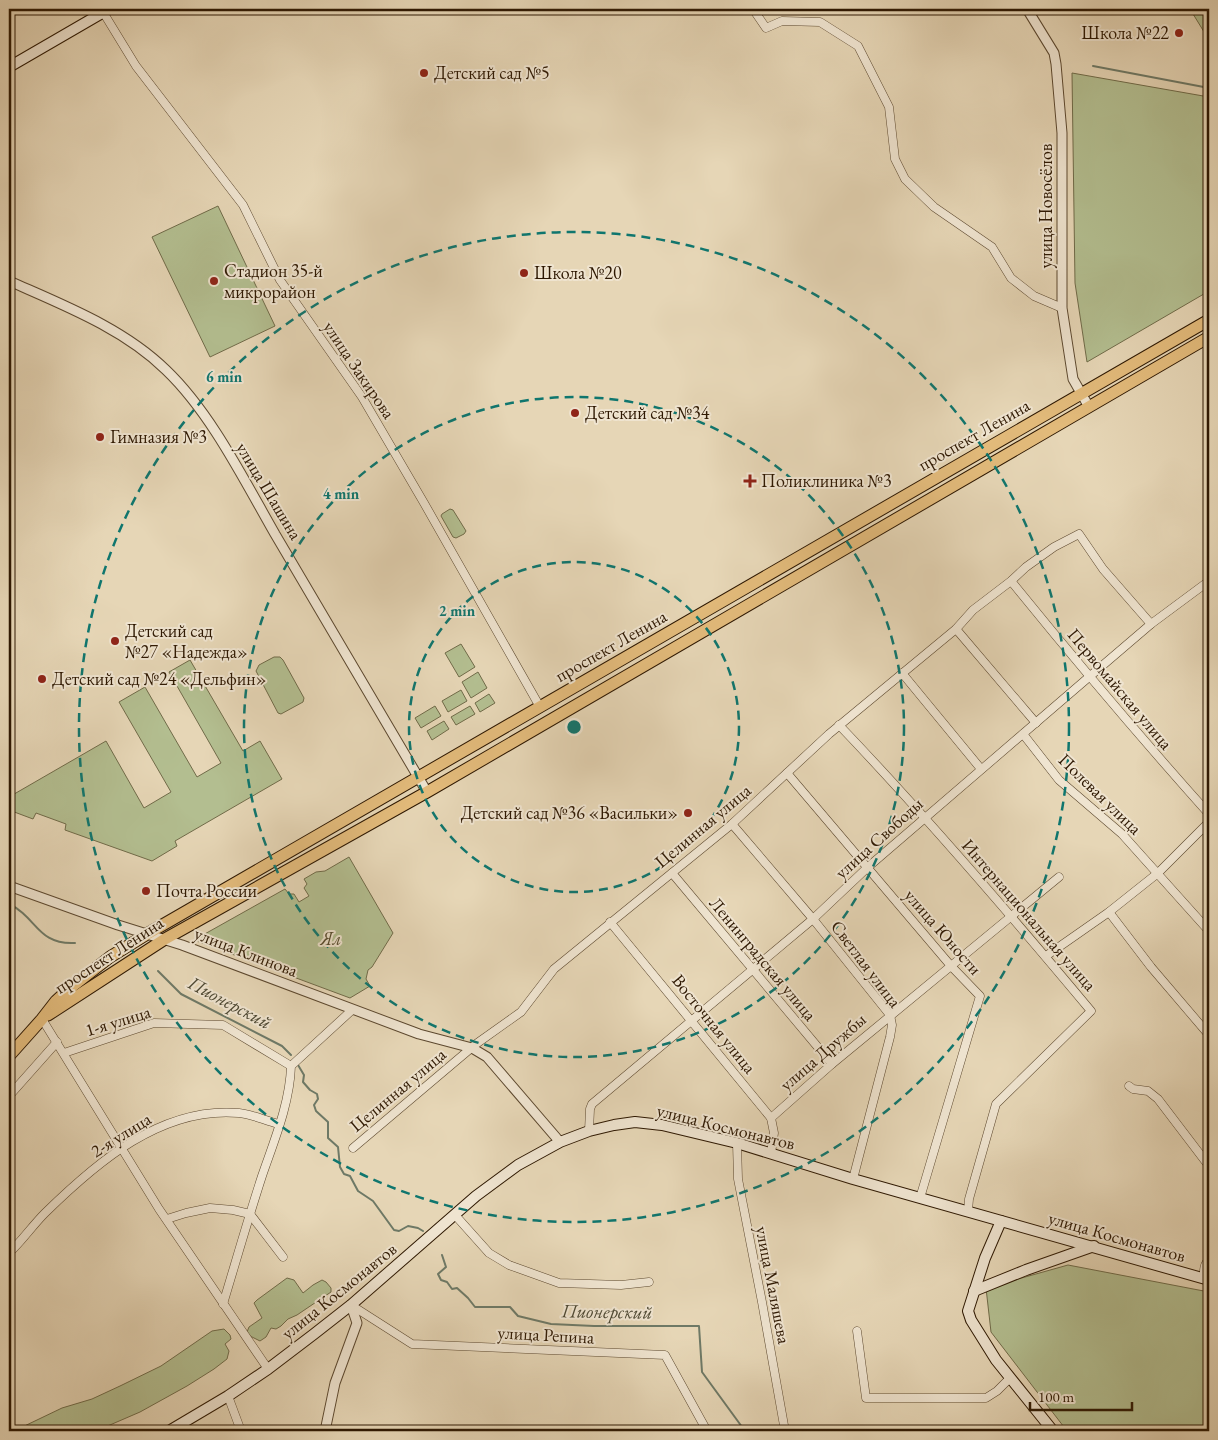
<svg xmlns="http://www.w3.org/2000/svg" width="1218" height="1440" font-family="'EB Garamond',serif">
<rect width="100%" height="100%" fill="#e6d6b6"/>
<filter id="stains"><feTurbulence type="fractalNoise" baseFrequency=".004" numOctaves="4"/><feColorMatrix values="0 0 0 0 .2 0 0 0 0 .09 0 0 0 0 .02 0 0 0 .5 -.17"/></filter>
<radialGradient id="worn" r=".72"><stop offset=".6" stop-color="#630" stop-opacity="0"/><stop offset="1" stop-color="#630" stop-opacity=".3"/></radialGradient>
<!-- green -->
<g fill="#b3be90" stroke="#706b49">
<path d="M1190,9H1209V40Z"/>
<path d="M1072,73L1209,97V291L1087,362L1075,283Z"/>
<path d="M218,206L275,326L210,357L152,237Z"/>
<path d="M450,509L453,510L466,531L464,534L456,538L453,537L441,516L442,514Z"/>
<path d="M461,644L475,667L459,677L445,653Z"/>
<path d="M274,657H280L283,660L304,698L303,702L281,714L278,713L256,671L259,665Z"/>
<path d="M190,660L243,751L260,741L282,779L175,841L177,846L152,861L65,830L66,824L36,813L33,819L9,810V797L106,741L144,808L171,792L119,702L145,687L197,777L221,763L169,672Z"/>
<path d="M478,672L487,688L471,698L462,682Z"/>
<path d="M461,690L467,701L448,712L442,701Z"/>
<path d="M489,694L495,703L480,712L475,703Z"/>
<path d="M435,706L441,716L421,728L415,718Z"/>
<path d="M470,706L475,714L456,725L451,717Z"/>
<path d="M444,721L449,729L432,740L427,731Z"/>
<path d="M349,857L393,933L372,967L368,970L366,979L370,986L350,998L194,940L285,889L289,894H294L299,902L309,896L304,888L307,884L304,879L316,872L325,871Z"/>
<path d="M1068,1265L1209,1292V1431H1067L991,1332L986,1288Z"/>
<path d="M287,1278L294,1280L303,1293L313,1285L322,1280L326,1282L331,1288V1292L297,1315L288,1319L281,1326L276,1329L271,1328L266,1337L260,1341L250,1336L247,1332L249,1327L262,1318L254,1303L257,1300Z"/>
<path d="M224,1329L230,1335L231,1339L225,1344L229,1351L227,1359L214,1369L187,1386L140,1412L96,1431H14L62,1408L92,1399L120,1386L161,1366L212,1331Z"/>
</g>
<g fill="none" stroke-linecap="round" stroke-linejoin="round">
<!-- stream -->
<g stroke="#6e7966" stroke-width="2">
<path d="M1093,66L1209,88"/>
<path d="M9,904C37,917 37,945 75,943"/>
<path d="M158,971L181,994L282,1046L291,1055"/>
<path d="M298,1065L304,1075L303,1082L310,1090L317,1094L318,1099L314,1105L316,1111L328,1122V1138L338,1147L340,1167L344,1174L350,1176L358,1191L373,1201L394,1230L399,1231L408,1226L418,1228L423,1231"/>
<path d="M442,1255L446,1267L438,1274L441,1280L447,1282L452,1289L457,1288L468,1298L475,1307H510L518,1316L551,1324L594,1326H699L702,1372L745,1431"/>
</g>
<!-- minor casing -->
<g stroke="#5c482f" stroke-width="9">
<g id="minor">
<path d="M753,9L766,28L782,21L820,22L858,46L889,107L895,159L905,179L934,207L992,247L1011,278L1034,296L1062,308"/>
<path d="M103,12L136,66L243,205L280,280L362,397L424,503L540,707"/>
<path d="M1011,581C1075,660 1141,738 1209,814"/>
<path d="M956,629L1036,723"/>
<path d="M902,673L981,769"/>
<path d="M839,725C927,817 1010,914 1091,1011L996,1104L969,1199L968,1211"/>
<path d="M1023,734L1059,780L1122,834L1209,931"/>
<path d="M787,773L951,966L980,996L920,1198"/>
<path d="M732,824L813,919L890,1015L892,1025L890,1037L853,1179"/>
<path d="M672,873L832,1064"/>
<path d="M1109,912L1151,967L1209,1035"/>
<path d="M610,922L771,1118L774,1133L771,1153"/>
<path d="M1046,956L1109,912L1158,873L1209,822"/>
<path d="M42,1019L159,1209L268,1369"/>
<path d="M64,1053L154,1023L223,1025L291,1066"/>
<path d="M1129,1086L1133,1089L1148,1091L1158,1099L1209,1166"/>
<path d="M9,1096L57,1042"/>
<path d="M771,1118L832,1064L1059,877"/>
<path d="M589,1131L590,1109L592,1104L813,919L868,867L1089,677L1151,624L1209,581"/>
<path d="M737,1143L738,1179L762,1302L785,1431"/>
<path d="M353,1148L476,1044L521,1012L554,969L732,824L829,734L956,629L973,610L1011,581L1026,567L1054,547L1079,534L1103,569L1151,624"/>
<path d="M455,1215L489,1253L509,1265L559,1283L621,1285L649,1282"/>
<path d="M167,1219L186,1213L210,1208L233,1210L250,1214L283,1257"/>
<path d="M9,1253C22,1241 32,1226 45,1213C96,1163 161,1106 239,1113C252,1114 266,1121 279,1124"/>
<path d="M1204,1279C1204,1271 1203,1265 1209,1260"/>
<path d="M223,1304C236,1261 248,1219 262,1176C274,1141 290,1103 291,1066L352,1010"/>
<path d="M351,1305L412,1344L665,1355L707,1431"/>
<path d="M857,1331L866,1398H986L997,1391L1010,1378"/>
<path d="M228,1396L241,1431"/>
</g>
</g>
<!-- tertiary casing -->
<g stroke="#5c482f" stroke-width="11">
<g id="tertiary">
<path d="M1027,9L1054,53L1056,64L1062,133V308L1073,379L1089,407"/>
<path d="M9,281C63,305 123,328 166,370C211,413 244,480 275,534C326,620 377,706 427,792"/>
<path d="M9,886L118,925L182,945L419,1034L472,1048L487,1057L560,1142"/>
<path d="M325,1431L335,1383L357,1323L351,1305"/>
</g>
</g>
<!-- secondary casing -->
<g stroke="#2e1802" stroke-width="12">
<g id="secondary">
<path d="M9,67L109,9"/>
<path d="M1001,1221L985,1258L968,1311L971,1320L996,1360L1053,1431"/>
<path d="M974,1291L1026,1270L1094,1246"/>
<path d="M169,1431L228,1396L268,1369L314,1334L351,1305L476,1196L518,1165L560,1142L589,1131L614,1125L635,1122L662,1125L737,1143L853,1179L1209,1280"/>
</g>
</g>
<!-- primary casing -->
<g stroke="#2e1802" stroke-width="13">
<g id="primary">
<path d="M48,1015L165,939L427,792L1209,337"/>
<path d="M9,1056L42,1019L56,1001L69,989L110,957L147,934L1209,320"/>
</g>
</g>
<!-- minor -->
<use href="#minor" stroke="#efe4d0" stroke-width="8"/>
<!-- tertiary -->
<use href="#tertiary" stroke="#efe4d0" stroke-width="9"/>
<!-- secondary -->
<use href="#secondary" stroke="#efe4d0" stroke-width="10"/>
<!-- primary -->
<use href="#primary" stroke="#e3bb7b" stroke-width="11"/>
</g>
<!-- distance rings -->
<g fill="none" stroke="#0f766e" stroke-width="2.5" stroke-dasharray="9 6">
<circle cx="574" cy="727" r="165"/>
<circle cx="574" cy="727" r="330"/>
<circle cx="574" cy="727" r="495"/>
</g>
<!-- markers -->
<g fill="#8f2418" stroke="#efe4d0" stroke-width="2">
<circle cx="1179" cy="33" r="5"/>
<circle cx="424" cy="73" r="5"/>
<circle cx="524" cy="273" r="5"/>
<circle cx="214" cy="281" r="5"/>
<circle cx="575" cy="413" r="5"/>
<circle cx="100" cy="437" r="5"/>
<path d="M747.5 473.5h5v5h5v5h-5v5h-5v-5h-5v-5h5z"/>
<circle cx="115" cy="641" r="5"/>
<circle cx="42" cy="679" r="5"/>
<circle cx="688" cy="813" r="5"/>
<circle cx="146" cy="891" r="5"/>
</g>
<g text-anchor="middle" stroke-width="4" stroke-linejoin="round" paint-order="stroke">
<!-- poi labels -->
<g font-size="18" fill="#2e1802" stroke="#efe4d0" text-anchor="start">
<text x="1169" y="39" text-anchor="end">Школа №22</text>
<text x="434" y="79">Детский сад №5</text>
<text x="224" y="277">Стадион 35-й<tspan x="224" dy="21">микрорайон</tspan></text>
<text x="534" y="279">Школа №20</text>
<text x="585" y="419">Детский сад №34</text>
<text x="110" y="443">Гимназия №3</text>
<text x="761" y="487">Поликлиника №3</text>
<text x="125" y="637">Детский сад<tspan x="125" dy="21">№27 «Надежда»</tspan></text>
<text x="52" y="685">Детский сад №24 «Дельфин»</text>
<text x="678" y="819" text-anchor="end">Детский сад №36 «Васильки»</text>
<text x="156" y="897">Почта России</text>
</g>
<!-- street labels -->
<g font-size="18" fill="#2e1802" stroke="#efe4d0">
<text transform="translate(1046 206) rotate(-90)" y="6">улица Новосёлов</text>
<text transform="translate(359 370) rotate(56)" y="6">улица Закирова</text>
<text transform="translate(974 435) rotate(-30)" y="6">проспект Ленина</text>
<text transform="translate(269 491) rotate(59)" y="6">улица Шашина</text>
<text transform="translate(611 646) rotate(-30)" y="6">проспект Ленина</text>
<text transform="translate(1120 689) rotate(50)" y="6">Первомайская улица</text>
<text transform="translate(1100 794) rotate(44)" y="6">Полевая улица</text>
<text transform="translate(703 826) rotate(-40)" y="6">Целинная улица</text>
<text transform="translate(879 838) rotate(-42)" y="6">улица Свободы</text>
<text transform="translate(1029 915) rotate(49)" y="6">Интернациональная улица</text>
<text transform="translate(943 932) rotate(49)" y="6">улица Юности</text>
<text transform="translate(246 952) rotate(21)" y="6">улица Клинова</text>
<text transform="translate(109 955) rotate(-33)" y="6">проспект Ленина</text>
<text transform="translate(763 959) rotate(50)" y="6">Ленинградская улица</text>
<text transform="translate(866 964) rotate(53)" y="6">Светлая улица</text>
<text transform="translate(118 1021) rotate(-17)" y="6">1-я улица</text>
<text transform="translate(714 1024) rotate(51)" y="6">Восточная улица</text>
<text transform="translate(823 1052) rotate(-41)" y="6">улица Дружбы</text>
<text transform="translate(398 1090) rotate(-40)" y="6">Целинная улица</text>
<text transform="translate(726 1127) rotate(14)" y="6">улица Космонавтов</text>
<text transform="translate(121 1135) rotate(-32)" y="6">2-я улица</text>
<text transform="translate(1117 1237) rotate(16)" y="6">улица Космонавтов</text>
<text transform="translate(773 1285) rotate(79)" y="6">улица Маляшева</text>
<text transform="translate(339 1291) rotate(-39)" y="6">улица Космонавтов</text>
<text transform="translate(546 1335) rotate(3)" y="6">улица Репина</text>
</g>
<!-- park labels -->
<g font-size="18" font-style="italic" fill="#564a2d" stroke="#efe4d0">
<text x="331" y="945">Ял</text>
</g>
<!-- water labels -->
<g font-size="19" font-style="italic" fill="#4e4934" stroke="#efe4d0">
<text transform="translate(230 1002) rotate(28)" y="7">Пионерский</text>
<text transform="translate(607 1311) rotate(1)" y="7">Пионерский</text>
</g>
</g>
<circle cx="574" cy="727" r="8" fill="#0f766e" stroke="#efe4d0" stroke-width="2.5"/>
<g font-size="15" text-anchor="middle" font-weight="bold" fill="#0f766e" stroke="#efe4d0" stroke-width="4" stroke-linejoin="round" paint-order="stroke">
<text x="224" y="382">6 min</text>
<text x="341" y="499">4 min</text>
<text x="457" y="616">2 min</text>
</g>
<!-- margin -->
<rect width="1218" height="1440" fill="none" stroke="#e6d6b6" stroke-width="30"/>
<rect x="10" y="10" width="1198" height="1420" fill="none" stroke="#2e1802" stroke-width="2.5"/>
<rect x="15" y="15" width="1188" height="1410" fill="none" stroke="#2e1802"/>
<!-- scale -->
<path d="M1030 1402v8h102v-8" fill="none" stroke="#2e1802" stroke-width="2.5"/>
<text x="1038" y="1402" font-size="15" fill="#2e1802" stroke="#efe4d0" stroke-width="4" paint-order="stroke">100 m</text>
<rect width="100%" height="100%" filter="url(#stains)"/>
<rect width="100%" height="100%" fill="url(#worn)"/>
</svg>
